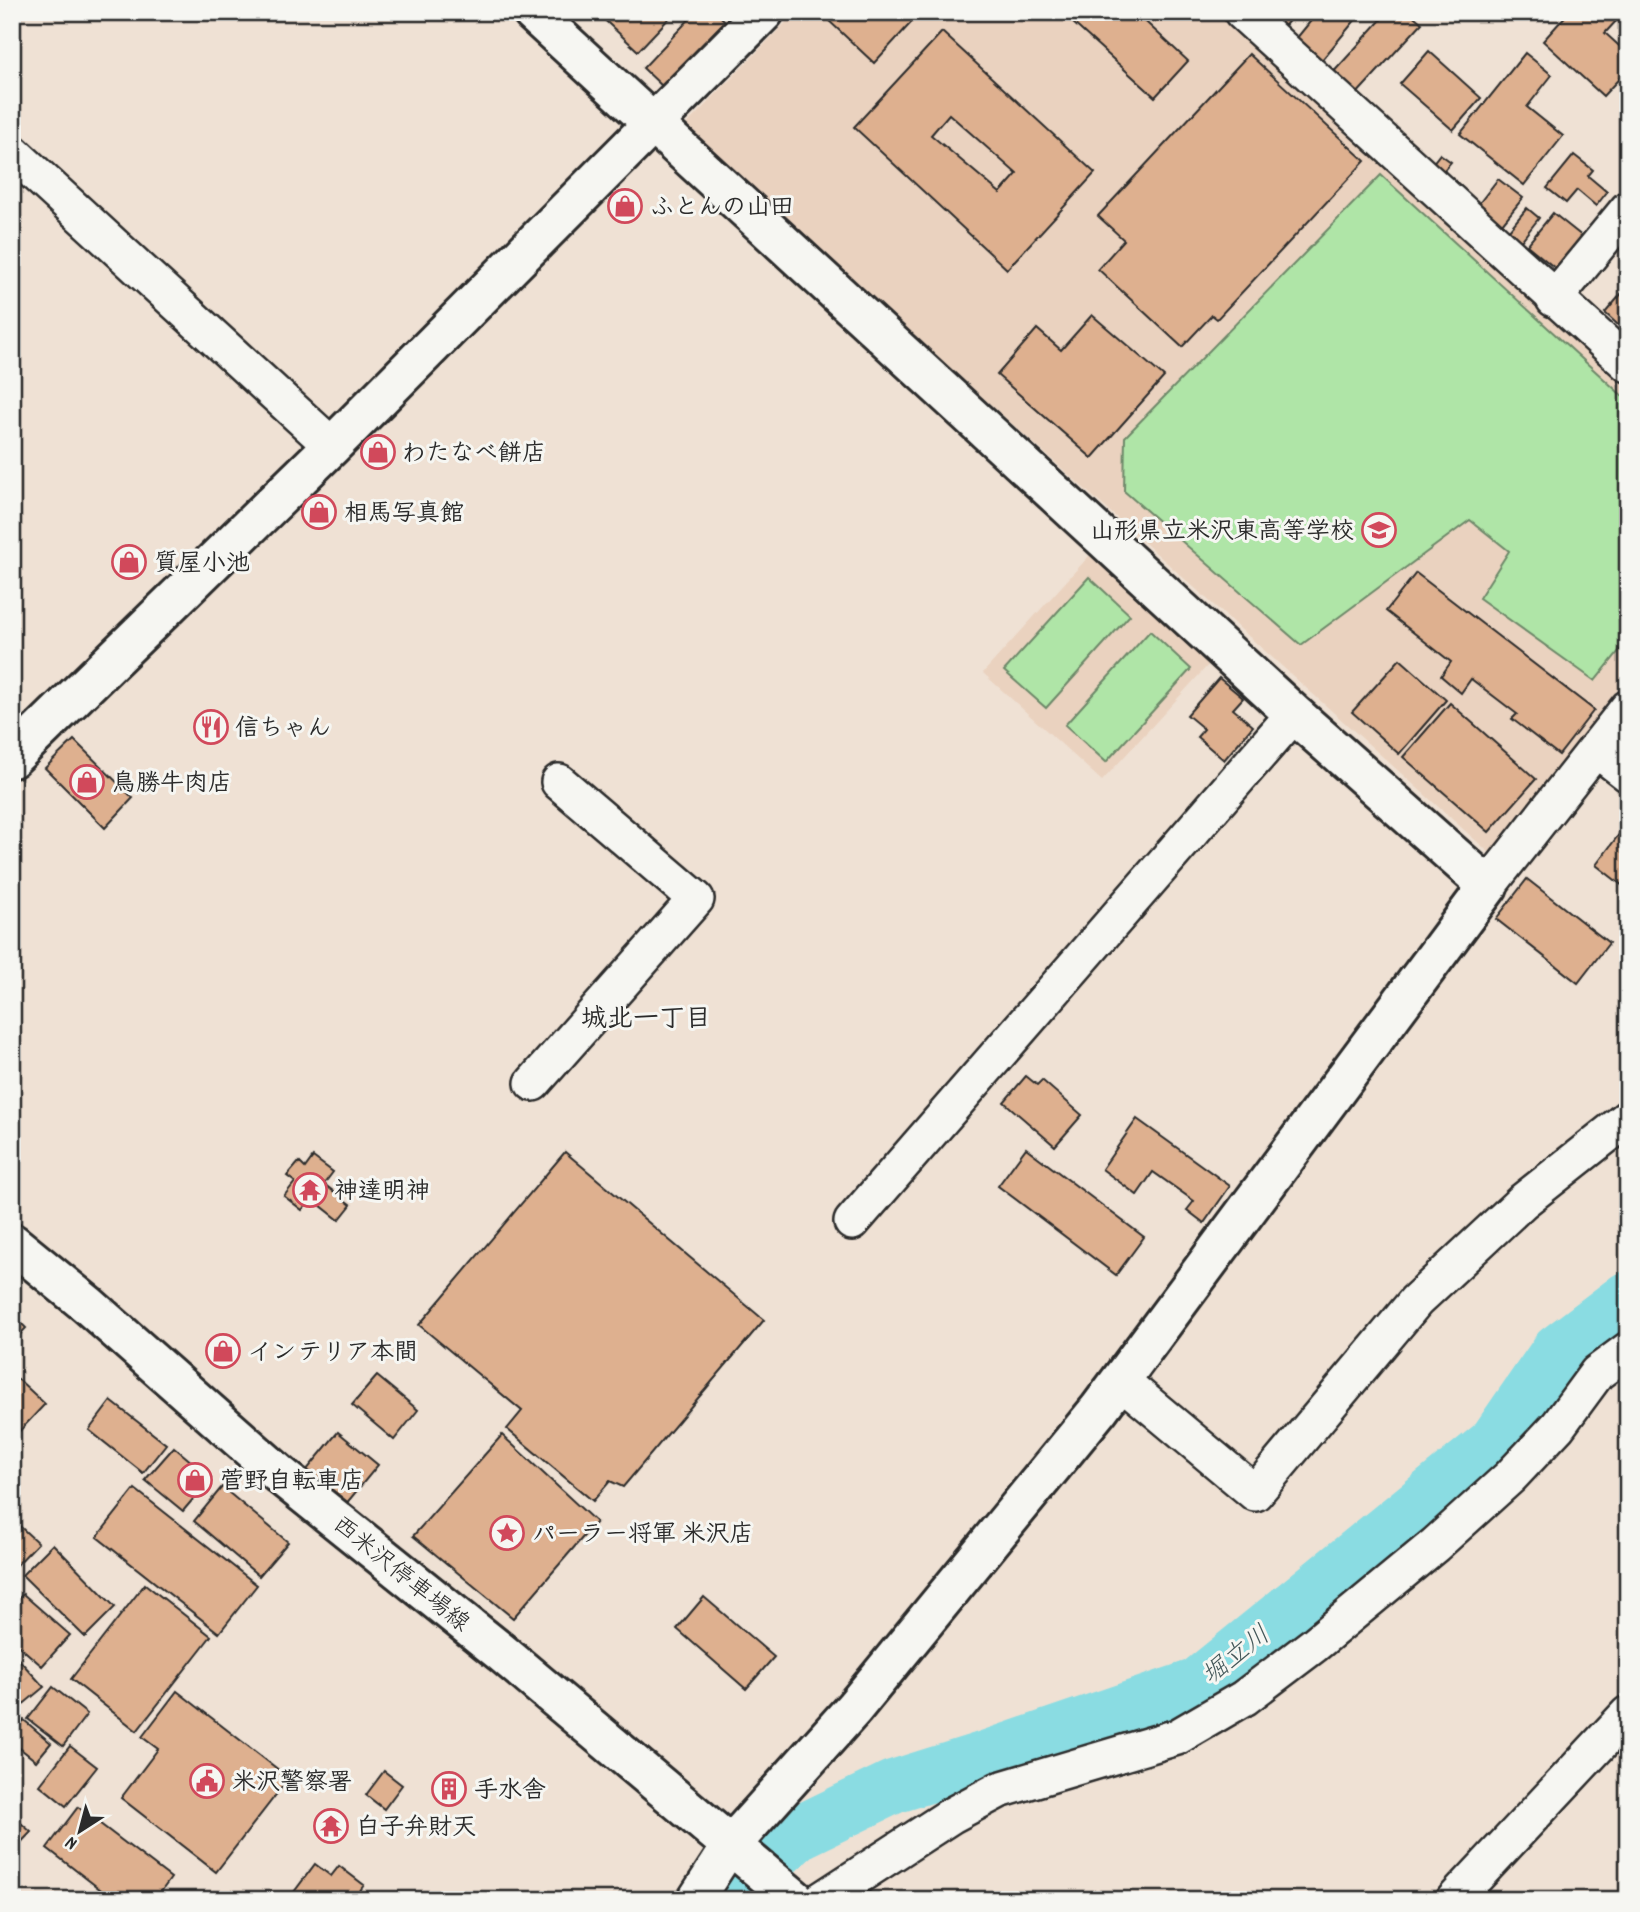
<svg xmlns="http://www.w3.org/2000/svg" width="1640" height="1912" font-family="Dekko,'Klee One',sans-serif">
<rect width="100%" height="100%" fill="#efe1d4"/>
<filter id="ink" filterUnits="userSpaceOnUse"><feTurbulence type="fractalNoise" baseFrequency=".0143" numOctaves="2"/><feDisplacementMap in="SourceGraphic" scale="14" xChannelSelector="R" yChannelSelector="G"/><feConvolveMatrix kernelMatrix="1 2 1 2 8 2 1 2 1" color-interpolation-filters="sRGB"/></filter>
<g filter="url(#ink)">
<!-- built -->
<g fill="#ead2bf">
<path d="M796,12H1221L1628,384V676L1492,855L683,128Z"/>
<path d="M1090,555L1210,663L1102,781L983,673Z"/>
</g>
<!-- pitch -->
<g fill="#afe5a7" stroke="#6d8869" stroke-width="2">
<path d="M1381,175L1628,401V640L1595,681L1479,598L1509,551L1470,520L1301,645L1124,491L1125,437Z"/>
<path d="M1089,577L1130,615L1046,708L1004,671Z"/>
<path d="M1150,631L1191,669L1106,762L1065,725Z"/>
</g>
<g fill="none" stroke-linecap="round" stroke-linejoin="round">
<!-- river -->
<path stroke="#8adce2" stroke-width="54" d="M723,1900L798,1833L893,1787L979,1760L1198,1685L1494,1444L1558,1351L1628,1298"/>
</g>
<!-- building -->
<g fill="#deb08f" stroke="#2b2b2b" stroke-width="2" fill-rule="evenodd">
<path d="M596,12H675L638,51Z"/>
<path d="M696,12H716L725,21L662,86L643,68Z"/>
<path d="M833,12H921L874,63L827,19Z"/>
<path d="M1061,12H1135L1188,61L1155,97Z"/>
<path d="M1262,12H1296L1282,29Z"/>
<path d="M1318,12H1362L1321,61L1296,39Z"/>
<path d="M1388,12H1409L1422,23L1354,97L1330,76Z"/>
<path d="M1569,12H1608L1617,20L1605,33L1628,54V69L1603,96L1543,41Z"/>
<path d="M942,32L1095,173L1007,269L854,127ZM949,114L1017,174L1000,193L931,135Z"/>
<path d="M1429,51L1481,98L1453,130L1400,84Z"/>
<path d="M1525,53L1552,75L1527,107L1563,136L1524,185L1460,134Z"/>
<path d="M1249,54L1365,161L1217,319L1212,315L1182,347L1098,269L1124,240L1098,216Z"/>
<path d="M1628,95V112L1620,105Z"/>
<path d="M1440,154L1451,162L1439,176L1429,168Z"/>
<path d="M1574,155L1593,170L1588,176L1607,192L1596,206L1577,190L1566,203L1547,188Z"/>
<path d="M1498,179L1523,198L1498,229L1474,210Z"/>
<path d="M1527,208L1539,218L1517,246L1504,236Z"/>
<path d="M1553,213L1593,245L1567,278L1527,245Z"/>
<path d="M1622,293L1628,298V334L1605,313Z"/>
<path d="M1092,315L1164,377L1092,458L997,375L1037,329L1061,350Z"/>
<path d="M1416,573L1594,710L1559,755L1512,719L1517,714L1471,679L1461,693L1441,676L1451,662L1386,611Z"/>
<path d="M1400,659L1446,700L1399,754L1352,712Z"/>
<path d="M1219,678L1243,698L1233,709L1253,726L1224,760L1197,737L1204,729L1187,715Z"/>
<path d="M1450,703L1536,779L1489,832L1403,757Z"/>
<path d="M74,740L133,798L105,828L45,768Z"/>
<path d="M1626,825L1628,827V890L1596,865Z"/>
<path d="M1527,879L1609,943L1578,983L1496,919Z"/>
<path d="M1026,1076L1037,1085L1042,1080L1082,1115L1055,1146L1004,1102Z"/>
<path d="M1137,1119L1230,1186L1204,1223L1187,1210L1194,1201L1153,1172L1137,1195L1102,1169Z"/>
<path d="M1026,1148L1144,1237L1116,1275L998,1186Z"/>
<path d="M565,1152L764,1320L623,1487L610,1481L593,1501L507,1429L522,1411L419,1325Z"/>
<path d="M313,1157L333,1172L324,1184L351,1205L339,1220L311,1198L302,1210L284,1196L295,1182L287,1176L299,1162L305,1168Z"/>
<path d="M12,1314L26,1328L12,1343Z"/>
<path d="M377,1376L418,1410L394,1440L352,1405Z"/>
<path d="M18,1379L45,1404L12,1439V1385Z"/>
<path d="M111,1401L166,1444L143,1473L89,1430Z"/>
<path d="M338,1432L378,1465L341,1510L301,1477Z"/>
<path d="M502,1435L596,1522L513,1618L413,1536Z"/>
<path d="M174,1447L211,1478L183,1511L145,1480Z"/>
<path d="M222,1487L288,1542L259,1576L194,1521Z"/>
<path d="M135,1489L257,1585L219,1633L97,1537Z"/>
<path d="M12,1519L38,1543L12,1570Z"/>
<path d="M53,1544L115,1607L85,1637L22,1575Z"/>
<path d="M145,1584L211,1636L137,1731L71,1679Z"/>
<path d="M23,1594L70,1635L42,1666L12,1640V1606Z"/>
<path d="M704,1597L774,1657L746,1689L677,1629Z"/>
<path d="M12,1652L44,1687L14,1712L12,1710Z"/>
<path d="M53,1687L87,1714L63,1746L28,1719Z"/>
<path d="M177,1691L289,1778L216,1872L121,1798L158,1749L142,1737Z"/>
<path d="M24,1720L51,1743L36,1761L12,1742V1734Z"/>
<path d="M70,1746L97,1767L66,1806L40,1785Z"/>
<path d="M384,1771L402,1785L384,1809L366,1795Z"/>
<path d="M447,1779L459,1788L451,1800L439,1791Z"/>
<path d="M78,1807L171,1878L155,1900H114L47,1848Z"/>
<path d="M12,1815L31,1832L12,1852Z"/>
<path d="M315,1864L331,1876L339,1866L364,1885L356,1896L361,1900H288Z"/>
</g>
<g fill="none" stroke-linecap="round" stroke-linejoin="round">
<!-- minor casing -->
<g stroke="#2b2b2b" stroke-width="40">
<g id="minor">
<path d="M1242,12L1628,364"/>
<path d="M12,152L332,446"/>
<path d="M1554,299L1628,209"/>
<path d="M1597,750L1628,774"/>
<path d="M1488,886L1628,708"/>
<path d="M533,1083L696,899L559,782"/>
<path d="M852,1222L1294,714"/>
<path d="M1120,1380L1255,1493L1416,1301L1523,1201L1628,1118"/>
<path d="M695,1900L730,1846"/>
<path d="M821,1900L952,1815L999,1790L1177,1737L1244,1698L1314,1645L1435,1545L1510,1477L1558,1426L1597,1373L1628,1350"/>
<path d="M1454,1900L1628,1714"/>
</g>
</g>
<!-- tertiary casing -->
<g stroke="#2b2b2b" stroke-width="44">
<g id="tertiary">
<path d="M532,12L1294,714L1488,886L1099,1409L854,1708L730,1846"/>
<path d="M12,758L332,446L764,12"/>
</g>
</g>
<!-- secondary casing -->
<g stroke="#2b2b2b" stroke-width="44">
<path id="secondary" d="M12,1243L88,1305L279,1474L502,1653L796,1900"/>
</g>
<!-- minor -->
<use href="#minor" stroke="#f6f6f2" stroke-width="35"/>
<!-- tertiary -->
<use href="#tertiary" stroke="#f6f6f2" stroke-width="38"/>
<!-- secondary -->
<use href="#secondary" stroke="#f6f6f2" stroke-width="38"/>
</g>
</g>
<!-- icons -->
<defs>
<g id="shop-ring" transform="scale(1.75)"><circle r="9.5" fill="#f6f6f2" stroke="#d1495b" stroke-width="1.5"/><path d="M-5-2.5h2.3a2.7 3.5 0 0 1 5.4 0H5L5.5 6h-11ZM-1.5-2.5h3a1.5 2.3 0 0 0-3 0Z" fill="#d1495b"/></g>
<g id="school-ring" transform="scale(1.75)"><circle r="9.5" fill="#f6f6f2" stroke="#d1495b" stroke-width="1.5"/><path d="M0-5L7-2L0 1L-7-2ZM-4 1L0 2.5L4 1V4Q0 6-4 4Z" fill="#d1495b"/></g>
<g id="restaurant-ring" transform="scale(1.75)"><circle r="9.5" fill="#f6f6f2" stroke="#d1495b" stroke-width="1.5"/><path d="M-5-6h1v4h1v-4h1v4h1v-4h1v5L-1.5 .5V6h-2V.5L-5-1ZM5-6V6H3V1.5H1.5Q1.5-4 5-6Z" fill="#d1495b"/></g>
<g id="temple-ring" transform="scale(1.75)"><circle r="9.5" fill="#f6f6f2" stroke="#d1495b" stroke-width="1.5"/><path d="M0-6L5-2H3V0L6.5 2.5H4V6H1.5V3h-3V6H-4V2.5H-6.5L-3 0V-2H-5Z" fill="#d1495b"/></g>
<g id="sight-ring" transform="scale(1.75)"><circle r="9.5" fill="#f6f6f2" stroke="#d1495b" stroke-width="1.5"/><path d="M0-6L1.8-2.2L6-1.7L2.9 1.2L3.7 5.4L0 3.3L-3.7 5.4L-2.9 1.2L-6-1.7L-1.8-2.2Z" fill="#d1495b"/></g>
<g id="civic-ring" transform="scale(1.75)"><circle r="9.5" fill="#f6f6f2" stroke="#d1495b" stroke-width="1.5"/><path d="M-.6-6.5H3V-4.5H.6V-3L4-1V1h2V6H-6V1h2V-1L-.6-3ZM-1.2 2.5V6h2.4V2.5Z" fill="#d1495b"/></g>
<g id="building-ring" transform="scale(1.75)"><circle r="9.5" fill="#f6f6f2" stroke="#d1495b" stroke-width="1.5"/><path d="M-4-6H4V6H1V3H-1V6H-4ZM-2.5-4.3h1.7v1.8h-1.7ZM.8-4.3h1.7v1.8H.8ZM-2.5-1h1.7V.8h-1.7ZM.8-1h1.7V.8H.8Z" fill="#d1495b"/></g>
</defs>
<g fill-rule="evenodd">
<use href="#shop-ring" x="625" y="206"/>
<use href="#shop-ring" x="378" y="452"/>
<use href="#shop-ring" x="319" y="512"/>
<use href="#school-ring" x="1379" y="530"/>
<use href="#shop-ring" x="129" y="562"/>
<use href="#restaurant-ring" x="211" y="727"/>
<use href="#shop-ring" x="87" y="782"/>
<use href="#temple-ring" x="310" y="1190"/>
<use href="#shop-ring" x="223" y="1351"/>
<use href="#shop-ring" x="195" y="1480"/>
<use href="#sight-ring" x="507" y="1533"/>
<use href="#civic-ring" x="207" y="1781"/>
<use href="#building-ring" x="449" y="1789"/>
<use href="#temple-ring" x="331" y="1826"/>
</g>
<g text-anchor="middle" stroke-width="6" stroke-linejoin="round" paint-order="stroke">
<!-- poi labels -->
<g font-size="24" font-weight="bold" fill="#2b2b2b" stroke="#f6f6f2" text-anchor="start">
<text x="650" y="214">ふとんの山田</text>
<text x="402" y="460">わたなべ餅店</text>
<text x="344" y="520">相馬写真館</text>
<text x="1354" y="538" text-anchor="end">山形県立米沢東高等学校</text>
<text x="154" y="570">質屋小池</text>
<text x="235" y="735">信ちゃん</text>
<text x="112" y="790">鳥勝牛肉店</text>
<text x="334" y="1198">神達明神</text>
<text x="248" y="1359">インテリア本間</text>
<text x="220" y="1488">菅野自転車店</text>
<text x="532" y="1541">パーラー将軍 米沢店</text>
<text x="232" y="1789">米沢警察署</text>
<text x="474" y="1797">手水舎</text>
<text x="356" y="1834">白子弁財天</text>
</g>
<!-- street labels -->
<g font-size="24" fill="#2b2b2b" stroke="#f6f6f2">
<text transform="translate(402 1573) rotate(39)" y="8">西米沢停車場線</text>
</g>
<!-- neighbourhood labels -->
<g font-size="26" font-weight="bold" fill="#2b2b2b" stroke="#f6f6f2">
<text x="646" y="1026">城北一丁目</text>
</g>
<!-- water labels -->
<g font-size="26" font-style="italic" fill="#435759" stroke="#f6f6f2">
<text transform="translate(1235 1654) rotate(-38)" y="9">堀立川</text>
</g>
</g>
<!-- margin -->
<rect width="1640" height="1912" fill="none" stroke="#f6f6f2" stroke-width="42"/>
<rect x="21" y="21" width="1598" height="1870" fill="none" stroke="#2b2b2b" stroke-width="2.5" filter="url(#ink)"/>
<!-- north arrow -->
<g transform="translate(80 1831) rotate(216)" stroke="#f6f6f2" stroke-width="5" paint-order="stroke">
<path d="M0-5L12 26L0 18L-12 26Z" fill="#2b2b2b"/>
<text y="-10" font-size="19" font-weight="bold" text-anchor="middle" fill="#2b2b2b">N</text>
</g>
</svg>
